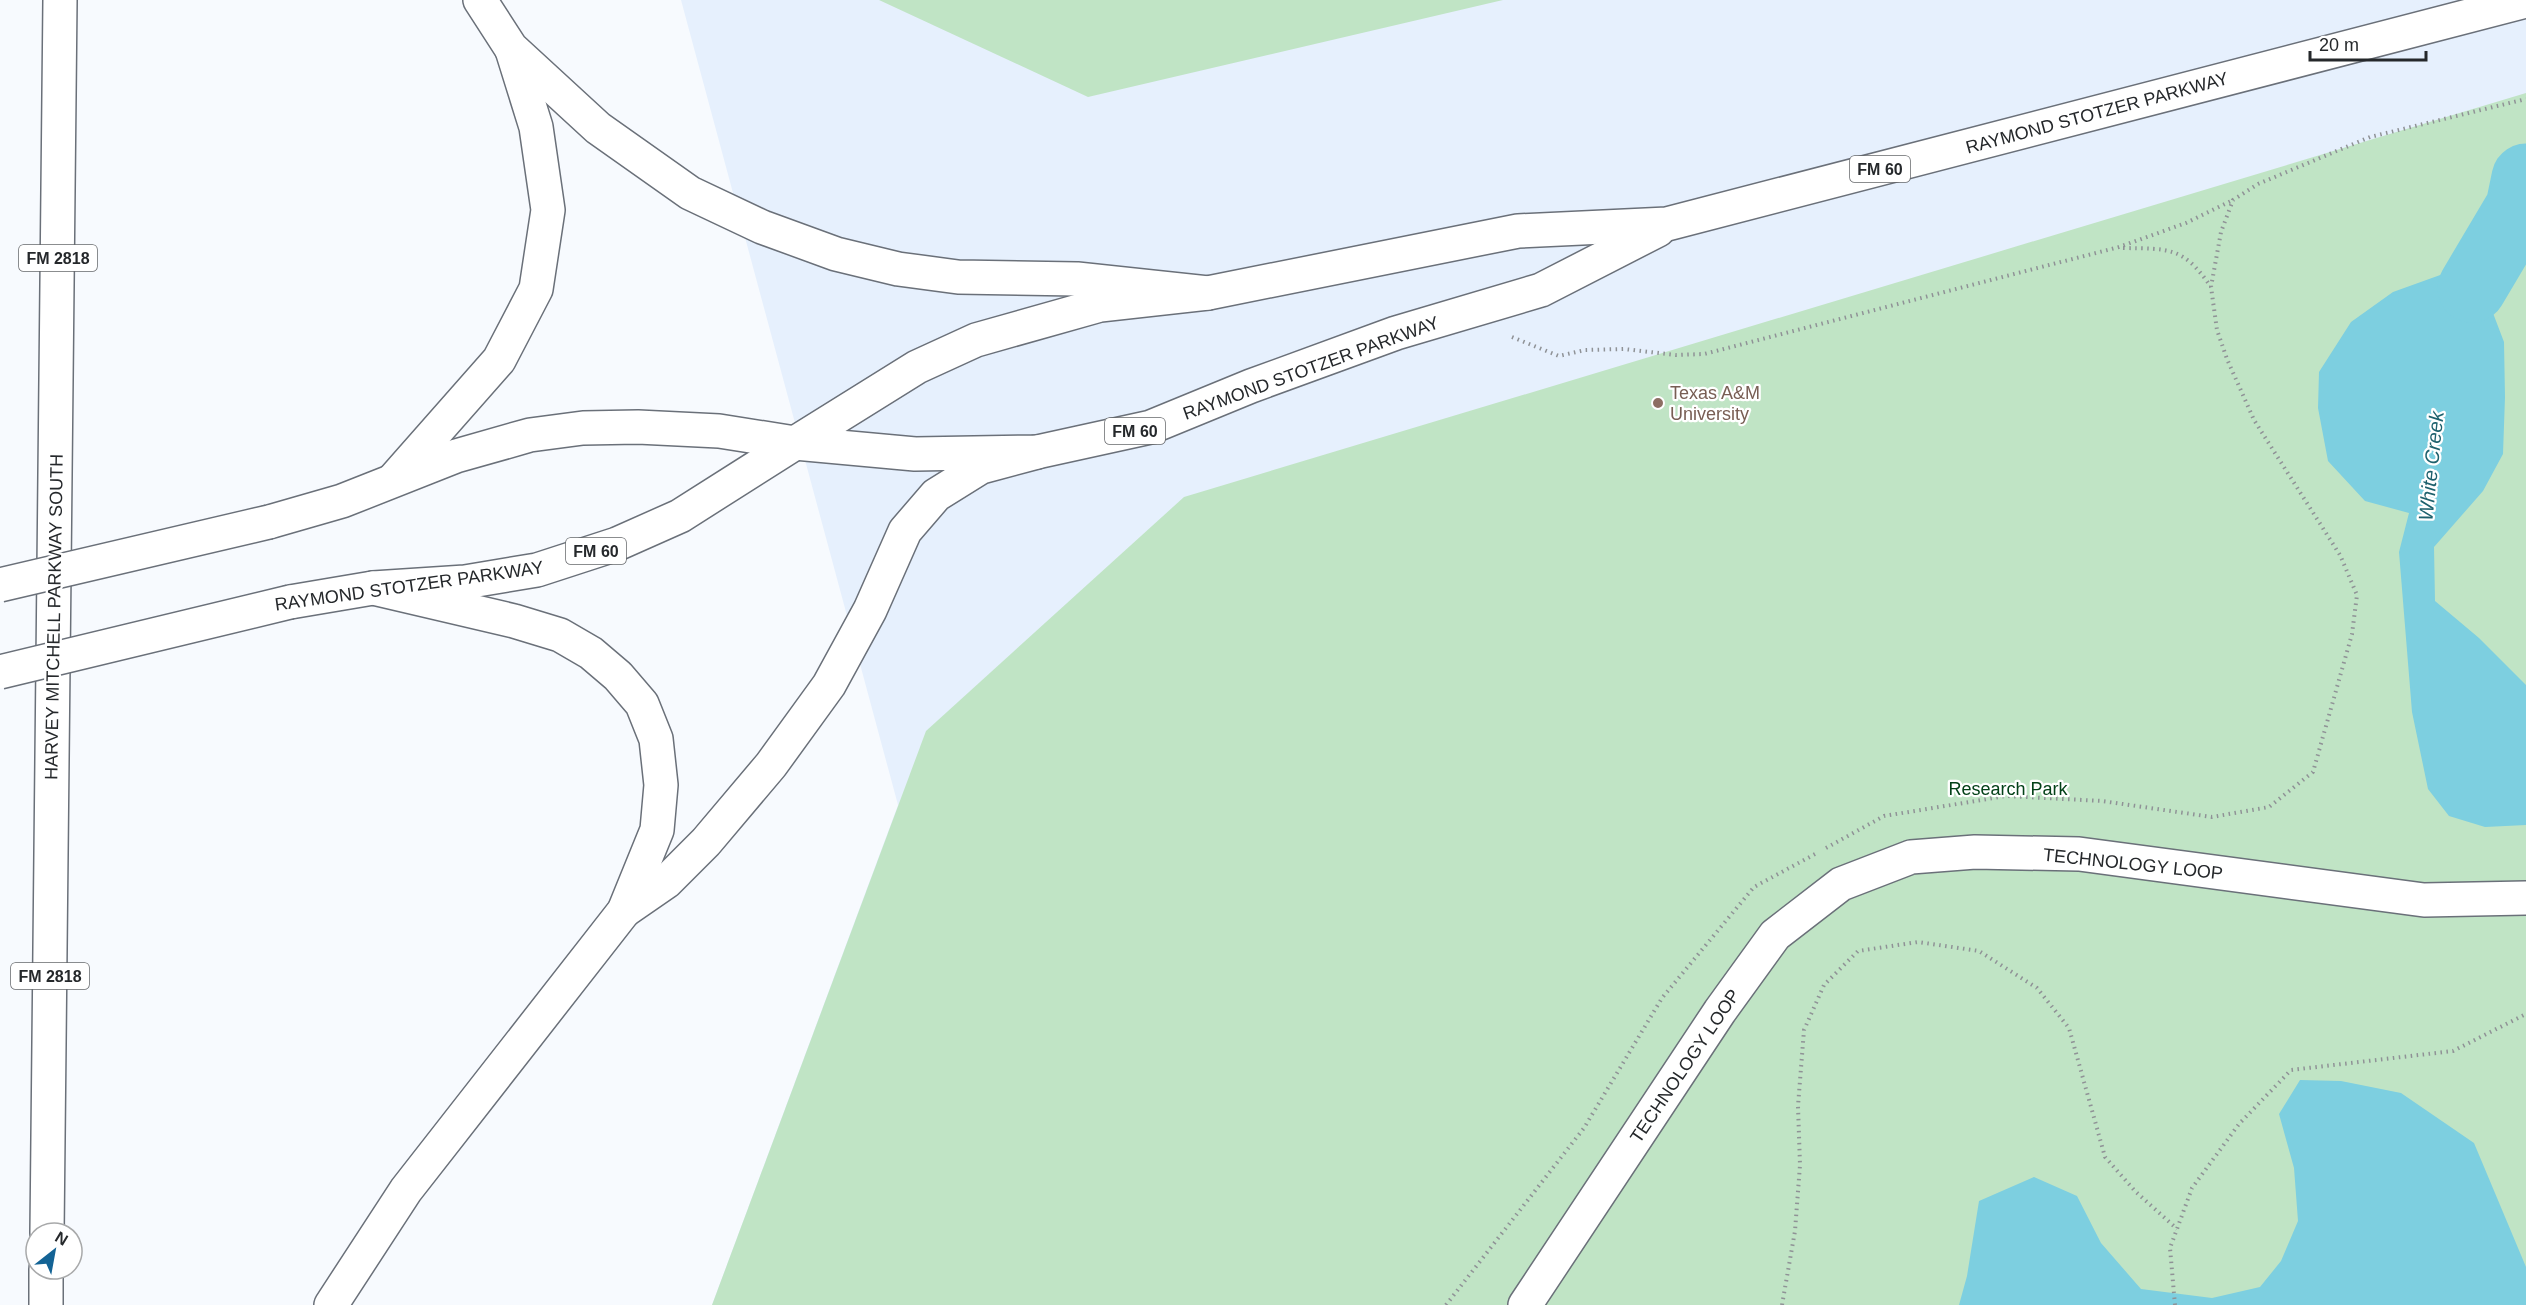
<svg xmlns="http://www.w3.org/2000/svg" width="2526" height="1305" font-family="Helvetica,sans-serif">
<rect width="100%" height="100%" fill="#f7fafe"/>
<!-- built -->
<path fill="#e6f0fd" d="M681,0H2526V1305H712L898,805Z"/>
<!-- green -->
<g fill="#c0e4c5">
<path d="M879,0H1503L1088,97Z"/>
<path d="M2526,93V1305H712L926,731L1184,497Z"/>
</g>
<!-- water -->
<g fill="#7dcfe0">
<path d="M2520,207L2522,232L2498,266L2488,300L2504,342L2505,397L2503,454L2483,491L2434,547L2435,601L2479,638L2526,685V825L2485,827L2449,816L2428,789L2412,712L2399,552L2409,513L2365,501L2328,461L2318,408L2319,372L2351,322L2393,292L2443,274L2476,242L2494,208Z"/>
<path d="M2300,1080L2341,1081L2401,1093L2474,1143L2526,1267V1305H1959L1967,1276L1979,1201L2034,1177L2077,1196L2101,1243L2141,1289L2212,1298L2260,1287L2281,1261L2298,1221L2294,1168L2279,1114Z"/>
</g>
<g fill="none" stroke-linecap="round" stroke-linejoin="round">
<!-- river -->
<path stroke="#7dcfe0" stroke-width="69" d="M2472,288L2520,207L2526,178"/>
<!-- street casing -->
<g stroke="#6a7079" stroke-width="36">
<path id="street" d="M1525,1305L1720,1011L1775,935L1841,884L1911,857L1975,852L2079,854L2424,900L2526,898"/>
</g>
<!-- primary casing -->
<g stroke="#6a7079" stroke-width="36">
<g id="primary">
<path d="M795,443L917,367L976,340L1100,305L1208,293L1518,231L1667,224L2526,1"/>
<path d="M795,443L915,454L1037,452L1151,427L1251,386L1396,333L1541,290L1658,230"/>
</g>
</g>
<!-- highway casing -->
<g stroke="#6a7079" stroke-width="36">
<g id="highway">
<path d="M480,0L511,48L598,128L690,193L762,227L836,254L898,269L958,277L1077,279L1208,293"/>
<path d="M395,478L499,360L536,289L548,210L536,127L512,50"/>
<path d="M269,522L342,501L456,456L530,435L583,428L638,427L719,431L795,443"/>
<path d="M290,602L373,588L465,582L537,570L617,544L680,516L795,443"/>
<path d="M624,911L666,882L706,842L771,765L829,685L870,610L905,531L936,495L981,467L1037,452"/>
<path d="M47,1233L60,0"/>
<path d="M46,1305V1269"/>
<path d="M331,1305L406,1190L624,911L657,830L661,785L656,739L642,704L618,676L591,653L560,635L514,621L373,588"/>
</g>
</g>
<!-- path -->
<g stroke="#8f9296" stroke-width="4" stroke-dasharray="1.5 4.5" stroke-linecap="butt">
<path d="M2123,248C2169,249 2183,246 2211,287"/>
<path d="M1512,337L1559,356L1585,350L1624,349L1676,355L1704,354L2119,247L2186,223L2233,200"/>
<path d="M1826,848L1884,816L2006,796L2102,801L2212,817L2269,807L2313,772L2352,634L2357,595L2340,555L2254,420L2227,359L2217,330L2211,287L2221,232L2233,200L2258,184L2370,137L2526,99"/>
<path d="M1446,1305L1584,1128L1662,998L1754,887L1817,853"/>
<path d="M1782,1305L1795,1231L1800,1165L1798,1106L1804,1030L1824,985L1858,951L1918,942L1979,951L2037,988L2069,1028L2105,1157L2135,1191L2177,1229"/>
<path d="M2175,1305L2170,1248L2192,1188L2239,1124L2291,1070L2453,1051L2526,1014"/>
</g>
<!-- street -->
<use href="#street" stroke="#fff" stroke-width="33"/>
<!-- primary -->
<use href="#primary" stroke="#fff" stroke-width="33"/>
<!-- highway -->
<use href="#highway" stroke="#fff" stroke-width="33"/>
<!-- highway-bridge casing -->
<g stroke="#6a7079" stroke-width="36" stroke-linecap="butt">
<g id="highway-bridge">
<path d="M0,585L269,522"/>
<path d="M0,672L290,602"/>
</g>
</g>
<!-- highway-bridge -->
<use href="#highway-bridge" stroke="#fff" stroke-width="33"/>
</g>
<!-- markers -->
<circle fill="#8d6e63" stroke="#fff" stroke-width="2" cx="1658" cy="403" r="6"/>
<g text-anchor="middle" stroke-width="4.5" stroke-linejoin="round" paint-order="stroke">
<!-- shield labels -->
<g fill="#fff" stroke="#66686b" stroke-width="1.5">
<rect x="1850" y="156" width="60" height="26" rx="4.5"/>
<rect x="19" y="245" width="78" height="26" rx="4.5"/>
<rect x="1105" y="418" width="60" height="26" rx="4.5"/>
<rect x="566" y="538" width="60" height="26" rx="4.5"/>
<rect x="11" y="963" width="78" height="26" rx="4.5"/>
</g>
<g font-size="16" font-weight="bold" fill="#25282b">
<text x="1880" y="175">FM 60</text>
<text x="58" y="264">FM 2818</text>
<text x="1135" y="437">FM 60</text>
<text x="596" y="557">FM 60</text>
<text x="50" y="982">FM 2818</text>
</g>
<!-- street labels -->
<g font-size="18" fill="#25282b" stroke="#fff">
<text transform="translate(2097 113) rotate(-15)" y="6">RAYMOND STOTZER PARKWAY</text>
<text transform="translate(1311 368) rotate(-20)" y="6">RAYMOND STOTZER PARKWAY</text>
<text transform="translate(409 586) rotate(-8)" y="6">RAYMOND STOTZER PARKWAY</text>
<text transform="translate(54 617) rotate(-89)" y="6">HARVEY MITCHELL PARKWAY SOUTH</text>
<text transform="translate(2133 864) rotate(6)" y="6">TECHNOLOGY LOOP</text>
<text transform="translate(1685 1066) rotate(-56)" y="6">TECHNOLOGY LOOP</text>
</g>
<!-- education labels -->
<g font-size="18" fill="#785e54" stroke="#fff" text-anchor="start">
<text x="1670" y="399">Texas A&amp;M<tspan x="1670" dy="21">University</tspan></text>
</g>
<!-- park labels -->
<g font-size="18" fill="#034118" stroke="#fff">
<text x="2008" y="795">Research Park</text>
</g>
<!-- water labels -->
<g font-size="20" font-style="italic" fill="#1e616d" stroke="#fff">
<text transform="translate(2431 466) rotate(-84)" y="7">White Creek</text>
</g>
</g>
<!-- north arrow -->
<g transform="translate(54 1251) rotate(31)"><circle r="28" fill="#ffffff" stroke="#a8a9aa" stroke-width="1.5"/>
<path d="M0-4.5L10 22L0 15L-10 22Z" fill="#136395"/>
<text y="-9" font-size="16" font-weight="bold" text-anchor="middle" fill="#25282b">N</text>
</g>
<!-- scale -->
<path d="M2310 51v9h116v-9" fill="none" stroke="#25282b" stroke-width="3"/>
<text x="2319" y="51" font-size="18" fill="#25282b" stroke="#ffffff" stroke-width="4.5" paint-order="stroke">20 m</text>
</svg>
